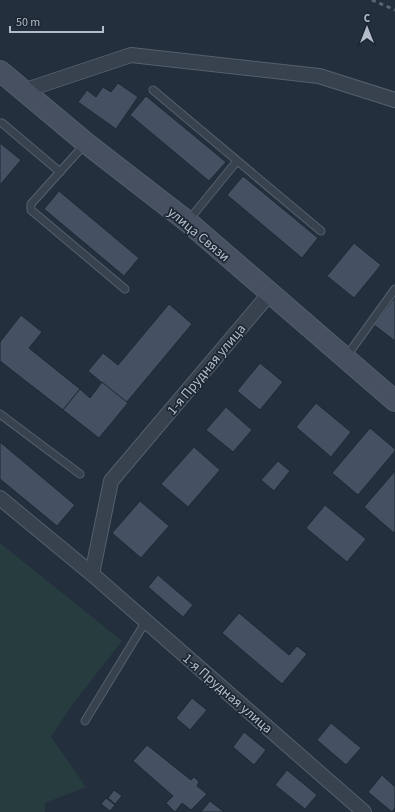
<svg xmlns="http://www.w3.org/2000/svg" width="395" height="812" font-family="'Source Sans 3',sans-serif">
<rect width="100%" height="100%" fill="#242f3e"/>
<!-- green -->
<path fill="#263c3f" d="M0,543L122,641L72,705L51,737L86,787L45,803V812H0Z"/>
<!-- building -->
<g fill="#455162" stroke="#1f2835">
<path d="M118,83L138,97L116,129L78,102L87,90L96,97L103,87L111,92Z"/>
<path d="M146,96L226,162L209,181L130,115Z"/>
<path d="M0,143L21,160L0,185Z"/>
<path d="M243,176L318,238L302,258L227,195Z"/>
<path d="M59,191L139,258L124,276L44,209Z"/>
<path d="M354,243L381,265L354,298L327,276Z"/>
<path d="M395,297V341L374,325Z"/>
<path d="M169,304L192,324L126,403L88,371L103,353L118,365Z"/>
<path d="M21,315L42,332L29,348L80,389L63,410L0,361V342Z"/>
<path d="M260,363L283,382L260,410L237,391Z"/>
<path d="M102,382L128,403L99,438L63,410L80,389L90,398Z"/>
<path d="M316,403L351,432L331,457L296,427Z"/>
<path d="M226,407L252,430L233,452L206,430Z"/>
<path d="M370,428L395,449V451L358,495L332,473Z"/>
<path d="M0,442L75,505L57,526L0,479Z"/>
<path d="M194,447L220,470L188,507L161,484Z"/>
<path d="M278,461L290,471L274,491L261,480Z"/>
<path d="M395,471V532L394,533L364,507Z"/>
<path d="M140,501L169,526L141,558L112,533Z"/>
<path d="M325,505L366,539L347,562L306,528Z"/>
<path d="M158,575L193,605L183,617L148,587Z"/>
<path d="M239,613L289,655L297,646L307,654L282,684L222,633Z"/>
<path d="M192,698L207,710L190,730L176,718Z"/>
<path d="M331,723L361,748L346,765L317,740Z"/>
<path d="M244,732L266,750L254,765L233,747Z"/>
<path d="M147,745L191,780L194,777L199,782L197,786L207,794L191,810L182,803L175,812L166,803L173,796L133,761Z"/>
<path d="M287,770L317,795L305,809L275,785Z"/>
<path d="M382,775L395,787V808L392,812L368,792Z"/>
<path d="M114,790L122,796L115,804L108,798Z"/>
<path d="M106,798L115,805L110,811L101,804Z"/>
<path d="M210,801L224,812H201Z"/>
</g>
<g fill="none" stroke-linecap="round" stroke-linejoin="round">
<!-- lane casing -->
<g stroke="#565f6c" stroke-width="9">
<g id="lane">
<path d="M153,90L321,231"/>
<path d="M0,123H2L60,172"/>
<path d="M85,144L31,204V210L125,289"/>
<path d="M188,221L237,161"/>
<path d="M346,357L395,289"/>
<path d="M0,414L80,474"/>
<path d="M85,721L146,621"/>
</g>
</g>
<!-- street casing -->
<g stroke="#565f6c" stroke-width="16">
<g id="street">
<path d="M23,91L131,55L319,76L395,100"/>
<path d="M270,293L111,481L92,574L364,812"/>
<path d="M0,498L92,574"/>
</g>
</g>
<!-- secondary casing -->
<g stroke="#565f6c" stroke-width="22">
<path id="secondary" d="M0,71L86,143L188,222L395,401"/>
</g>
<!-- lane -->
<use href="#lane" stroke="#38414e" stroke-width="7"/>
<!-- street -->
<use href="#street" stroke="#38414e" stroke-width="14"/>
<!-- secondary -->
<use href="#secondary" stroke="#465061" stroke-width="20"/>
<!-- rail -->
<path stroke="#5a6575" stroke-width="3" stroke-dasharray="4 4" stroke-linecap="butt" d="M372,0L395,10"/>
</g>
<g text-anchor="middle" stroke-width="3.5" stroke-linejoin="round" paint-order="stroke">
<!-- street labels -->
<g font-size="14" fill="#b4bcc9" stroke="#1d2633">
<text transform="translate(199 234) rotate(40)" y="5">улица Связи</text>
<text transform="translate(206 369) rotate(-50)" y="5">1-я Прудная улица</text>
<text transform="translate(228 693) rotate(41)" y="5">1-я Прудная улица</text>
</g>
</g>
<!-- north arrow -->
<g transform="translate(367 28)" stroke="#1d2633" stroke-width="3" paint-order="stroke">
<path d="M0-3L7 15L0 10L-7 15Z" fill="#b4bcc9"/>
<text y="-6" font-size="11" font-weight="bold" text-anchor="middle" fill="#b4bcc9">С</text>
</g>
<!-- scale -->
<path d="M10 26v6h93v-6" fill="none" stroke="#b4bcc9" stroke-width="2"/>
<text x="16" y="26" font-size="12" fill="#b4bcc9" stroke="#1d2633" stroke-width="3" paint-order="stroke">50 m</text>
</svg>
